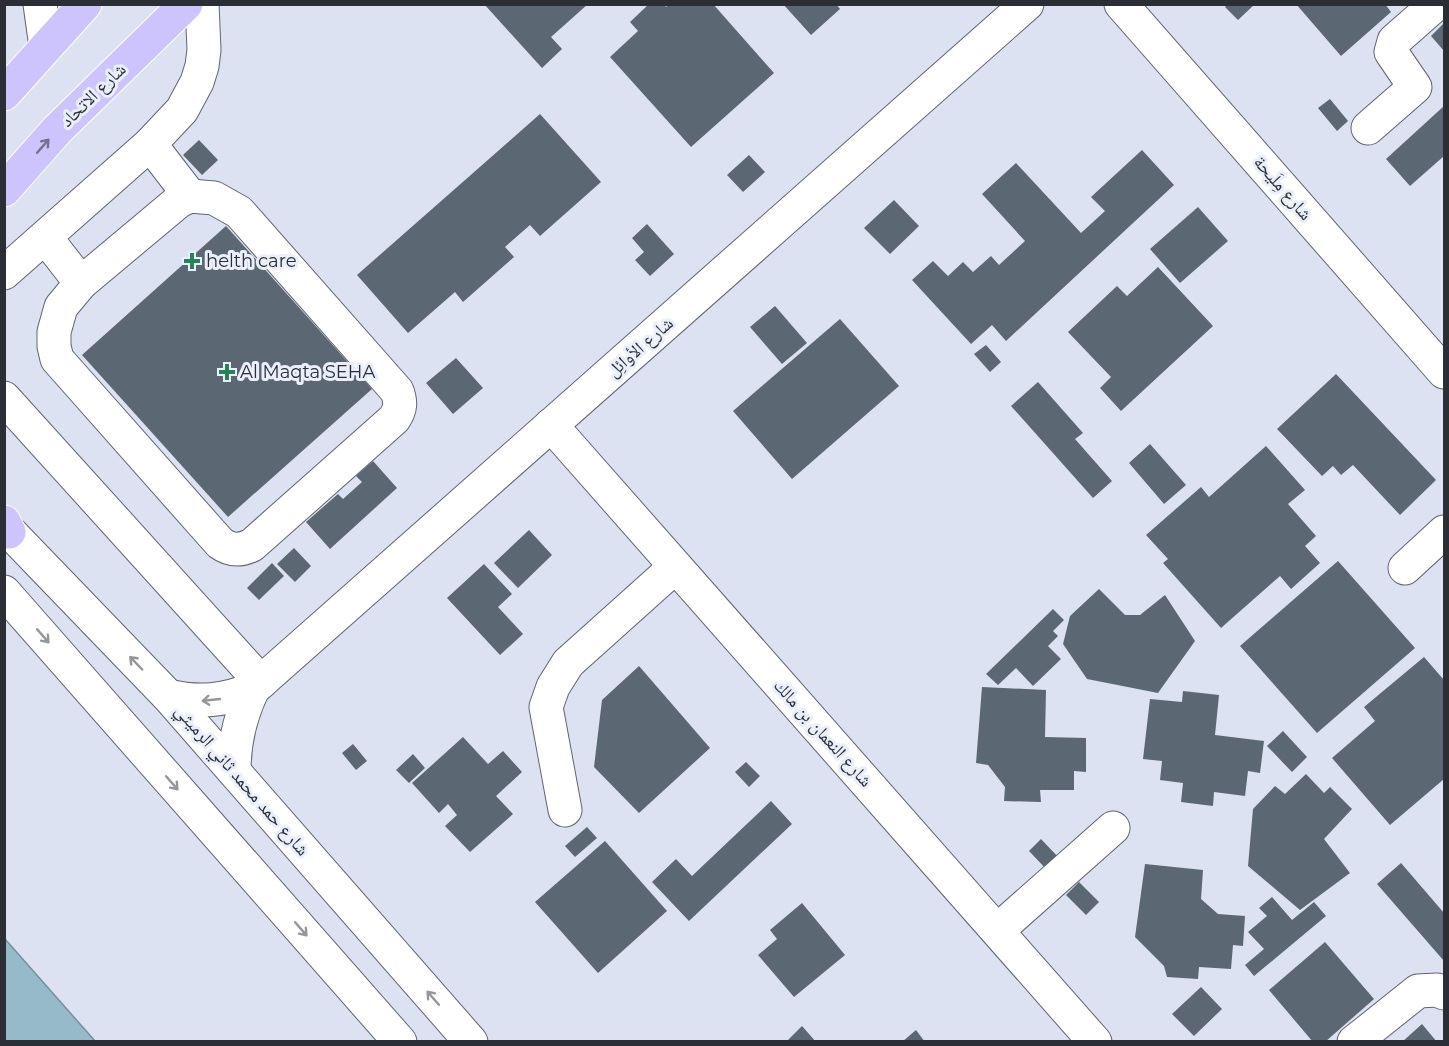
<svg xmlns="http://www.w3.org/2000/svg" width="1449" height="1046" font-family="Montserrat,'Noto Naskh Arabic',sans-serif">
<rect width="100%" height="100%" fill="#dce2f2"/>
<!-- water -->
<path fill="#96bac9" stroke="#76909c" stroke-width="1.5" d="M5,939L95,1041H5Z"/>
<!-- building -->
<g fill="#5b6772">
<path d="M484,4H588L551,37L562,49L542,68Z"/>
<path d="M649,4H664L666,7L669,4H713L774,73L691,147L610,57L638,31L630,22Z"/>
<path d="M783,4H836L840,9L811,35Z"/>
<path d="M1228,4H1255L1238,20L1225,7Z"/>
<path d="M1296,4H1385L1391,12L1341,56Z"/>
<path d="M1444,23V51L1431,36Z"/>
<path d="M1330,99L1348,121L1337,131L1318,108Z"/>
<path d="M1444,106V156L1410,186L1386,159Z"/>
<path d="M540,114L601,182L540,236L530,225L505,247L514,257L463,302L455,292L408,333L357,275Z"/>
<path d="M199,140L218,160L202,175L183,155Z"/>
<path d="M1142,150L1174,185L1006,341L992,325L971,344L912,280L933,261L948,276L963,262L973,272L991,256L999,265L1025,241L982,194L1016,163L1081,233L1105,211L1091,197Z"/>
<path d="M749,155L765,172L743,192L727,175Z"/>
<path d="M894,200L919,226L890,254L864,228Z"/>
<path d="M1198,207L1228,241L1180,283L1150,249Z"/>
<path d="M647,224L674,254L650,276L635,260L644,252L632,238Z"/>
<path d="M226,226L372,389L228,517L82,355Z"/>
<path d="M1158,267L1213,326L1121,411L1100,388L1111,377L1068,332L1117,286L1127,296Z"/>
<path d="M775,306L807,343L782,364L750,327Z"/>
<path d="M840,319L899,386L792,479L733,411Z"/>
<path d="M986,345L1001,362L990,372L974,354Z"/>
<path d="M456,358L483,388L453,414L426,383Z"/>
<path d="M1336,374L1436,480L1400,515L1353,465L1341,475L1333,466L1322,476L1277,429Z"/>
<path d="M1038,382L1083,433L1075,439L1112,481L1093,498L1011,406Z"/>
<path d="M1150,444L1186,485L1164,504L1129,463Z"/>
<path d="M1266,446L1305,490L1288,504L1316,536L1305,546L1320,563L1291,589L1280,576L1221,628L1163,563L1168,559L1146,535L1201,487L1209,497Z"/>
<path d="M373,461L397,488L330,549L306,522L338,494L343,499L362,482L356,476Z"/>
<path d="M529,530L552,555L518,588L494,563Z"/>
<path d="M294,548L311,566L295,582L277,564Z"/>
<path d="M1338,561L1415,648L1317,733L1240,646Z"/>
<path d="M272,563L284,576L259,600L247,588Z"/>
<path d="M484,564L512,594L498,607L523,634L500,655L447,598Z"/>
<path d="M1099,589L1125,615H1140L1165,595L1195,641L1158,693L1087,679L1063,644L1070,616Z"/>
<path d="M1053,609L1064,620L1053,631L1058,636L1048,646L1061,659L1033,686L1016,668L998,685L986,674Z"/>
<path d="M1424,657L1444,680V779L1390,825L1332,758L1375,721L1364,707Z"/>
<path d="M639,666L710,748L639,813L594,767L602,700Z"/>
<path d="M982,687L1046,690L1045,737L1086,738V772L1074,771V790H1040L1041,802L1004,801L1005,787L988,765L976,763Z"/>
<path d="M1183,691L1219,695L1215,735L1264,741L1260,773L1248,771L1245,796L1214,792L1213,806L1181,802L1183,783L1160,780L1162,761L1143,759L1150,699L1182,702Z"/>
<path d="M1283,731L1307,757L1292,772L1267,746Z"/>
<path d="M463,737L488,764L503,751L522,772L496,796L513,814L470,852L445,826L457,815L448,804L439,813L412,783Z"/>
<path d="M353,744L367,761L356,770L342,753Z"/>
<path d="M413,754L425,768L409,783L396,770Z"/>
<path d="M746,762L760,776L749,787L735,772Z"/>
<path d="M1306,774L1324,793L1330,787L1352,809L1324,839L1350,873L1300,910L1248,866L1253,809L1275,786L1285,794Z"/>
<path d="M771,801L792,824L689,921L652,882L676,859L692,876Z"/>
<path d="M587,827L597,838L575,857L565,846Z"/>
<path d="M1041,839L1060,859L1048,871L1029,851Z"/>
<path d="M605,841L667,911L598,973L535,902Z"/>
<path d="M1401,863L1444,913V961L1377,884Z"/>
<path d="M1145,864L1203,870L1201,899L1218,914L1245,916L1243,946L1233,945L1231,969L1199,967L1198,979L1167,977L1164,966L1135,937Z"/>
<path d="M1079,882L1099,902L1086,915L1066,895Z"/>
<path d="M1272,897L1292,920L1314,902L1326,916L1254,976L1245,965L1264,949L1248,932L1267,916L1259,908Z"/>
<path d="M802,903L845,955L794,997L758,955L777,939L770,930Z"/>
<path d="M1325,942L1374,999L1325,1042H1313L1269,990Z"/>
<path d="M1201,987L1222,1009L1194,1036L1172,1014Z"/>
<path d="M1422,1024L1437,1042H1402Z"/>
<path d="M802,1026L816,1042H786Z"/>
<path d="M916,1030L925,1042H902Z"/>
</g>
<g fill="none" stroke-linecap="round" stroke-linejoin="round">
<!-- minor casing -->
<g stroke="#5f6472" stroke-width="35">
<g id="minor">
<path d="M40,4L46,47"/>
<path d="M1121,4L1444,372"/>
<path d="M1368,128L1415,87L1391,52L1394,41L1436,4"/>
<path d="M150,144L190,196"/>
<path d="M190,196L214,198L239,212L397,391C401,402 401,409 394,419L252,545C240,551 231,551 220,543L57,359L54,346V332L61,307L81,283L179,201Z"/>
<path d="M46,238L81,283"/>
<path d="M4,273L150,144L182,110L197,82L202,66L204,50L202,4"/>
<path d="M4,398L261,682"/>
<path d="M551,425L1095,1042"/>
<path d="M4,526L168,696L471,1042"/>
<path d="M1405,568L1444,532"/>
<path d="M4,592L400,1042"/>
<path d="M168,696C199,703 224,701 253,689L1027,4"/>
<path d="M234,771C234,741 240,716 253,689"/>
<path d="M565,810L546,707L553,687L568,663L675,567"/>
<path d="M998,930L1113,828"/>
<path d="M1354,1042L1418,991L1437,990L1444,993"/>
</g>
</g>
<!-- major casing -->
<g stroke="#fff" stroke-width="35">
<g id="major">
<path d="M4,94L85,4"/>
<path d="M4,190L57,130L186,4"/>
<path d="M4,522L9,532"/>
</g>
</g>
<!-- minor -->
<use href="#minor" stroke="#fff" stroke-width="33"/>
<!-- major -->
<use href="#major" stroke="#cdc3fd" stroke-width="33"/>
</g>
<!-- one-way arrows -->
<defs><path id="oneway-shaft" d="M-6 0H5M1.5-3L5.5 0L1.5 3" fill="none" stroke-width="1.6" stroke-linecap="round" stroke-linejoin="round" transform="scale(1.5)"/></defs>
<use stroke="#74718e" href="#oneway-shaft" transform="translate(43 146) rotate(-49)"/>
<g stroke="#95969a">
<use href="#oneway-shaft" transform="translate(43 636) rotate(49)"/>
<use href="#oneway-shaft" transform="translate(136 663) rotate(-134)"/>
<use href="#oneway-shaft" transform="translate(211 700) rotate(174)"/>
<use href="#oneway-shaft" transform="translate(172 783) rotate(49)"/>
<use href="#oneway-shaft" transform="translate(301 929) rotate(49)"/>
<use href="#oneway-shaft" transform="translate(433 998) rotate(-131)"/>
</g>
<!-- markers -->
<g fill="#278258" stroke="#eaeffc" stroke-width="2">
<path d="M189 252h6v6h6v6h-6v6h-6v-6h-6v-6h6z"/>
<path d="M224 363h6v6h6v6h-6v6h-6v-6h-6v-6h6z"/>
</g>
<g text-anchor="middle" stroke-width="6" stroke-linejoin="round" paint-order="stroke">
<!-- street labels -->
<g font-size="18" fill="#2b2e34" stroke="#eaeffc">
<text transform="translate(93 95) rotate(-44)" y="6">شارع الاتحاد</text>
<text transform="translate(1283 188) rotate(49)" y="6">شارع مِلَيحة</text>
<text transform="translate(640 347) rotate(-41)" y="6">شارع الأوائِل</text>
<text transform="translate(823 733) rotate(48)" y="6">شارع النعمان بن مالك</text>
<text transform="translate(242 780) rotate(49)" y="6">شارع حمد محمد ثاني الرميثي</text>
</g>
<!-- poi labels -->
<g font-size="18" fill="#2b2e34" stroke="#eaeffc" text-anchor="start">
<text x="206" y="267">helth care</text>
<text x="240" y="378">Al Maqta SEHA</text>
</g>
</g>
<!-- border -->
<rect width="1449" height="1046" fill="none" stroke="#2b2e34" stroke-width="12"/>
</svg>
